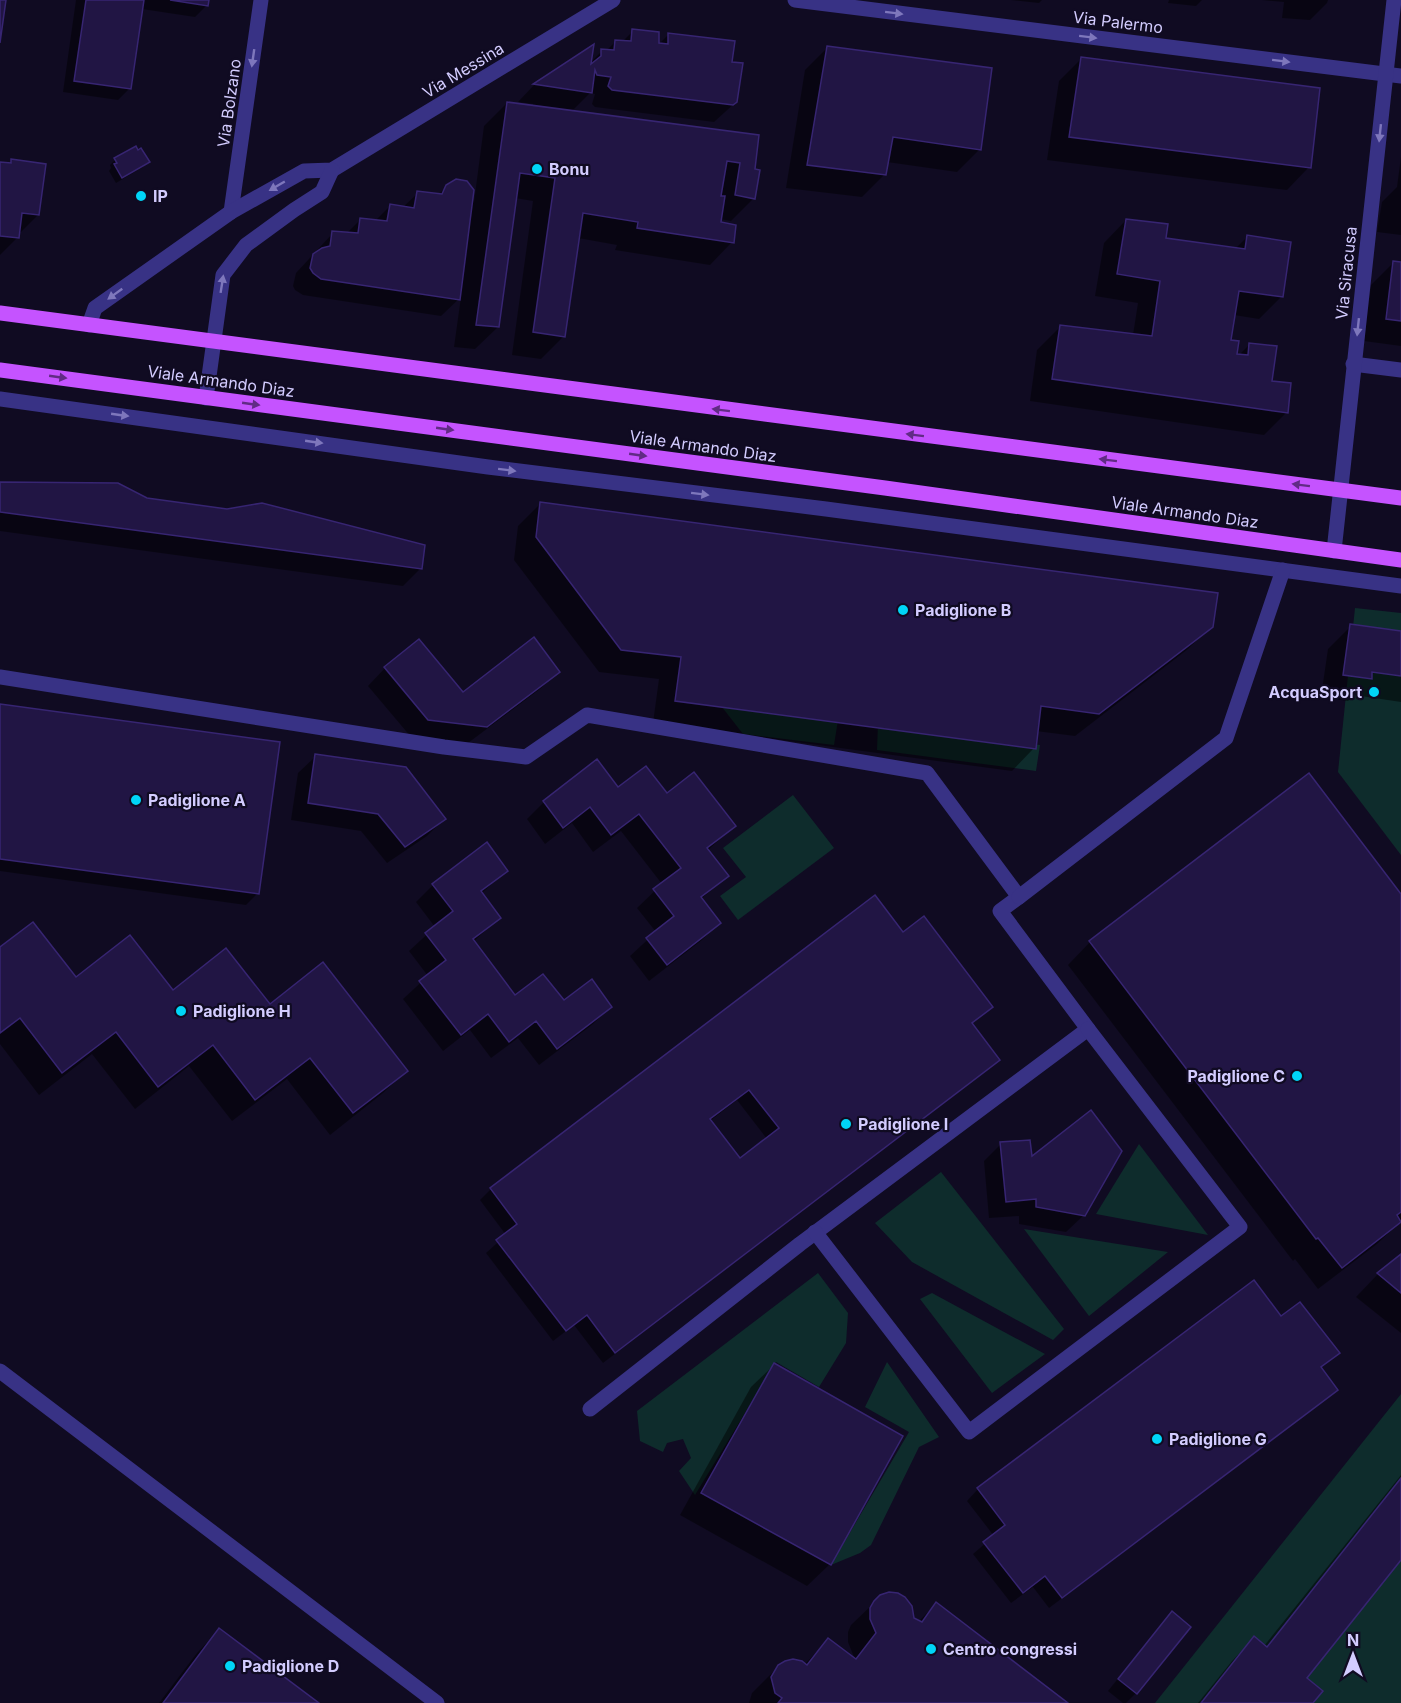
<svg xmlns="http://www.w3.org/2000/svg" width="1401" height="1703" font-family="Inter,sans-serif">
<rect width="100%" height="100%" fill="#100b22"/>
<!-- green -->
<g fill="#0e2c2c">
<path d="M1355,608L1401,613V855L1338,772Z"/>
<path d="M718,702L838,720L834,745L743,734Z"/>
<path d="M878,724L1040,745L1036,771L877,750Z"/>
<path d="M793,795L834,848L738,920L720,896L746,877L723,848Z"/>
<path d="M1139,1144L1208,1235L1096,1214Z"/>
<path d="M941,1172L1064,1329L1053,1340L912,1262L875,1223Z"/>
<path d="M1024,1229L1168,1252L1089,1316Z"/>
<path d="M818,1273L848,1313L846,1343L819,1387L776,1362L695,1495L679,1471L691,1458L683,1439L667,1443L663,1452L640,1441L637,1411Z"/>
<path d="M932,1293L1045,1354L992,1393L920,1299Z"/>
<path d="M887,1362L939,1437L919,1447L871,1545L860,1553L831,1565L909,1432L865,1407Z"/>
<path d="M1401,1394V1703H1155Z"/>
</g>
<!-- shadow -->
<g fill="#0007" fill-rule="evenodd">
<path d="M76,0H207V5L195,17L142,9L130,88L118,100L63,92Z"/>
<path d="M1011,0H1042L1039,3Z"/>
<path d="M1169,0H1202L1196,6L1168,3Z"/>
<path d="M1262,0H1328L1327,3L1310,20L1282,18L1284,2Z"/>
<path d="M633,31L657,46L669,34L731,63L736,102L714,122L595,107L592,104L595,94L590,93L571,112L757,137L753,170L754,198L731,221L720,219L719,224L732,242L710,265L615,250L617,245L578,238L564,336L541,359L512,355L533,201L515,198L498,327L475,349L454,347L461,297L441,316L303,295L295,290L293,286L296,273L333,233L346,234L361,219L375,221L390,206L402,208L418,193L438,195L447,186H470L474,202L484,126L507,103L533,107V104L518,102L534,85L592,47L589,64L602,51H606L616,41L622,42Z"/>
<path d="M827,48L980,149L957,172L887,162L885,174L862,197L786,188L805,70Z"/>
<path d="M1082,58L1309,167L1287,190L1047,160L1059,81Z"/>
<path d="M1401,157V235L1377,232L1382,202L1397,187Z"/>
<path d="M115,160L148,161L143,167L116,183L109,171L111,168L110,165Z"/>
<path d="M12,161L38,215L21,232H18L17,238L0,255V163L8,164Z"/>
<path d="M1126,220L1165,240L1235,249L1247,237L1282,296L1259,319L1234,315L1229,341L1235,355L1238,356L1250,344L1287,412L1264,435L1030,401L1037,350L1060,327L1133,335L1138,303L1095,296L1104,243Z"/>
<path d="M1394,262L1401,264V346L1364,341L1371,285Z"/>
<path d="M0,483L147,499L421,568L403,586L0,531Z"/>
<path d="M541,503L1211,626L1188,649L1075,736L1036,731L1034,748L1012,771L653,723L659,679L599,672L514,560L518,526Z"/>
<path d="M1351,626L1401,633V702L1354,695L1348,701L1321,697L1328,649Z"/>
<path d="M419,641L463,694L558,672L540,689L468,743L411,737L368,686L385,668Z"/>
<path d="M0,706L257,894L246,905L0,871Z"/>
<path d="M316,756L444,819L427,836L387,863L361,831L291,820L298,773Z"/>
<path d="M618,790L666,795L734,826L707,851L727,876L701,899L719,923L702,940L649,981L630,956L656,932L637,908L662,884L621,831L593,852L572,823L545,844L527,819L544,802Z"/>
<path d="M506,870L481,894L499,918L473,942L515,997L610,1007L593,1024L539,1065L518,1038L491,1058L470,1030L443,1051L403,999L428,976L409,951L435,927L416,902L433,885Z"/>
<path d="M1401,896V1221L1377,1244L1318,1289L1295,1259L1293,1261L1068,965L1090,942Z"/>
<path d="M903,934L991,1007L971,1024L998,1060L986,1071L603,1363L574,1325L553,1341L486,1253L506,1235L480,1200L491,1189ZM737,1100L767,1139L739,1160L710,1121Z"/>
<path d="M0,949L76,979L270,1006L406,1071L383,1093L330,1135L287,1079L232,1121L189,1066L135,1109L92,1054L39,1095L0,1044Z"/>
<path d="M1001,1144L1030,1159L1084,1215L1066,1232L1019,1224V1216L989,1218L984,1161Z"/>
<path d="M1401,1256V1333L1356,1297L1378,1274Z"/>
<path d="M1281,1318L1338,1353L1320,1369L1336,1390L1324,1401L1049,1608L1033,1587L1011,1603L973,1554L994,1536L967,1501L978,1489Z"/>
<path d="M774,1365L830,1564L807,1586L680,1515L751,1387Z"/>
<path d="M1401,1475V1558L1305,1678L1312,1703H1198L1232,1661L1254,1638L1264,1646Z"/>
<path d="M875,1602L918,1622L936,1604L1065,1703H749L752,1693L775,1670L804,1665L828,1640L853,1659L854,1657L848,1642V1632L851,1625Z"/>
<path d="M1172,1614L1136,1693L1126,1703H1123L1108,1691L1161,1625Z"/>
<path d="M219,1630L316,1703H159L197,1653Z"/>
</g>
<!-- building -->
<g fill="#211544" stroke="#372572" stroke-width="1.5" fill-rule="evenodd">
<path d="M0,0H6L0,43Z"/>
<path d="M86,0H144L131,89L74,81Z"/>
<path d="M170,0H209L208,6Z"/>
<path d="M632,29L659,32V43L668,44V33L735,41L732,62L743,63L737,102L733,105L612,90L608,86L611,77L597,75L595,70L592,93L533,84L594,44L591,64L601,56V49L614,50L615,40L631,41Z"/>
<path d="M827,46L992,68L981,150L893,137L886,175L807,165Z"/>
<path d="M1081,57L1320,88L1311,168L1069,137Z"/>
<path d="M507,102L759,135L755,169L760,170L755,199L735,195L740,163L727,161L721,196H725L721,222L736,225L734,243L637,228L638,222L583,213L565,337L533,332L555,178L520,173L499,327L476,325Z"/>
<path d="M136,146L138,150L141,148L150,162L122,178L114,164L117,163L114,158Z"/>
<path d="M11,159L46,164L39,215L22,213L19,238L0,236V162L11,163Z"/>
<path d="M456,179L467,181L474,190L460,300L321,279L313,273L310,268L313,254L322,248L330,246L332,231L358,233L360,218L387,221L390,204L414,208L417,191L442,194L446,185Z"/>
<path d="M1126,219L1168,224L1166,238L1245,249L1247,235L1291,242L1283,297L1239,291L1231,340L1239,341L1237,354L1248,355L1249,343L1277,346L1272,381L1291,383L1288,413L1052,379L1060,325L1152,336L1160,281L1117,274Z"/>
<path d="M1393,261L1401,262V321L1386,319Z"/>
<path d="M0,482L118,483L147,498L227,509L262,503L425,545L422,569L0,512Z"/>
<path d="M540,502L1218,593L1213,627L1099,714L1041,706L1036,749L675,701L681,657L621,650L536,537Z"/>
<path d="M1350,624L1401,631V676L1372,672V679L1343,675Z"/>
<path d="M534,637L560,672L487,727L428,720L384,667L419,639L463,692Z"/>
<path d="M0,704L280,742L259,894L0,859Z"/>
<path d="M315,754L406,767L446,819L405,847L378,814L308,803Z"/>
<path d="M597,759L618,787L646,766L667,793L694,772L736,826L707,848L729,876L701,897L721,923L667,965L646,938L674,916L653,889L681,868L639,814L611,835L590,807L563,828L543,801Z"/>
<path d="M1309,773L1401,894V1212L1397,1215L1401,1222L1342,1268L1318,1238L1316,1239L1089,941Z"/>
<path d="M487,842L508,871L481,891L501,918L473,939L515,995L543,974L564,1000L592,979L612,1007L557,1049L536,1021L509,1042L488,1014L461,1035L419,981L446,960L425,933L453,911L432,884Z"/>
<path d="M875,895L903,932L924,916L993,1007L972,1023L1000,1060L615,1353L587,1315L566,1331L496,1240L517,1224L490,1188ZM749,1090L779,1128L740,1158L710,1119Z"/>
<path d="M33,922L76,977L130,935L173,990L226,948L270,1004L323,962L408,1071L353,1113L310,1058L255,1100L213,1045L158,1087L116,1032L62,1073L20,1018L0,1033V947Z"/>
<path d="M1091,1110L1122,1151L1085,1216L1036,1207V1199L1006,1202L1000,1142L1030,1140L1032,1156Z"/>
<path d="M1401,1254V1293L1377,1273Z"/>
<path d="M1254,1280L1281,1316L1300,1302L1340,1353L1321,1367L1338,1390L1062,1598L1045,1576L1023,1593L983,1542L1005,1525L977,1488Z"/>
<path d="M774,1363L903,1436L831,1565L701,1493Z"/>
<path d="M1401,1478V1560L1307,1678L1323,1691L1313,1703H1201L1254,1636L1267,1647Z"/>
<path d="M889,1592L898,1593L905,1597L912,1606L914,1618L922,1622L936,1602L1068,1703H778L782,1698L775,1693L771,1677L778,1665L785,1661L793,1659L802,1661L807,1665L828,1638L856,1659L876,1633L870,1619V1608L874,1601L880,1595Z"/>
<path d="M1172,1611L1191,1627L1137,1694L1118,1679Z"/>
<path d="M219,1628L319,1703H163Z"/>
</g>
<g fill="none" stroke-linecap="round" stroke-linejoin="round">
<!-- minor -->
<g stroke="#383285" stroke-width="15">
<path d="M795,0L1401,76"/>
<path d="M231,212L261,0"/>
<path d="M89,325L95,308L231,212L304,171L332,170L613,0"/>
<path d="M1353,364L1401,370"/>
<path d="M206,398L223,275L246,245L294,210L322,192L332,170"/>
<path d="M0,399L488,467L826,509L1401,586"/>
<path d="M1334,551L1394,0"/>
<path d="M0,677L444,747L526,757L587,715L927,773L1019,897L1000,911L1088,1029L800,1244L590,1409"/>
<path d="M1019,897L1226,738L1283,570"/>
<path d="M815,1232L969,1432L1240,1227L1088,1029"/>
<path d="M0,1371L437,1703"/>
</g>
<!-- major -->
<g stroke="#c553ff" stroke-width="15">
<path d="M0,313L1401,498"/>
<path d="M0,370L885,488L1401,560"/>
</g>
</g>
<!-- one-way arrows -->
<defs><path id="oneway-solid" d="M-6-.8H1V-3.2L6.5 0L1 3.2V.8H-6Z" transform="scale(1.5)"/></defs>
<g fill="#7e77bc">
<use href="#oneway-solid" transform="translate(894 13) rotate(7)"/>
<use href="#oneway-solid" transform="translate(1088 37) rotate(7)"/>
<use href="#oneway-solid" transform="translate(253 58) rotate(98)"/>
<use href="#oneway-solid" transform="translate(1281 61) rotate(7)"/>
<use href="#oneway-solid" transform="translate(1380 133) rotate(96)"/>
<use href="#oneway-solid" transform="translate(277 186) rotate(150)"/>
<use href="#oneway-solid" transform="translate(222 284) rotate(-81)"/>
<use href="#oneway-solid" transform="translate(115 294) rotate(144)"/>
<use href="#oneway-solid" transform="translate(1358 327) rotate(96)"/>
<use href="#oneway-solid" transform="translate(120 415) rotate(8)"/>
<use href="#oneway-solid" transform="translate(314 442) rotate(8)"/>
<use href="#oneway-solid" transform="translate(507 470) rotate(7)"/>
<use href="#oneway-solid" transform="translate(700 494) rotate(7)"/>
</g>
<g fill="#612b85">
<use href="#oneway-solid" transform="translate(58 377) rotate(8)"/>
<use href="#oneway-solid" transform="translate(251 404) rotate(8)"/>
<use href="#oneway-solid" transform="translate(721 410) rotate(-173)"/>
<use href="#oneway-solid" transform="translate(445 429) rotate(8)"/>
<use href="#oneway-solid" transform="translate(915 435) rotate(-173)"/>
<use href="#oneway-solid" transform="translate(638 455) rotate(8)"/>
<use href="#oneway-solid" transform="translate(1108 460) rotate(-173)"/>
<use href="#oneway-solid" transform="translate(1301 485) rotate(-173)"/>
</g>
<!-- markers -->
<g fill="#00d5f7" stroke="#100b22" stroke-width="2">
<circle cx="537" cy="169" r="6"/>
<circle cx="141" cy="196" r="6"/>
<circle cx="903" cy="610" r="6"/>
<circle cx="1374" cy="692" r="6"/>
<circle cx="136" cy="800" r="6"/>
<circle cx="181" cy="1011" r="6"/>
<circle cx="1297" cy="1076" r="6"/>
<circle cx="846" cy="1124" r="6"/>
<circle cx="1157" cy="1439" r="6"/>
<circle cx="931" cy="1649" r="6"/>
<circle cx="230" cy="1666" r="6"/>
</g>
<g text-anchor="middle" stroke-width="4.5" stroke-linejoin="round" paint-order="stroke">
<!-- street labels -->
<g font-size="16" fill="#d3ccff" stroke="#100b22">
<text transform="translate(1118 22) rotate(7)" y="6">Via Palermo</text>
<text transform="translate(463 70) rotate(-31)" y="6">Via Messina</text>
<text transform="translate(229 103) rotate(-82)" y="6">Via Bolzano</text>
<text transform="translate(1346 273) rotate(-84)" y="6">Via Siracusa</text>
<text transform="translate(221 381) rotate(8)" y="6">Viale Armando Diaz</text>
<text transform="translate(703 446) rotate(8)" y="6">Viale Armando Diaz</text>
<text transform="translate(1185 512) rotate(8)" y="6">Viale Armando Diaz</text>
</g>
<!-- poi labels -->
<g font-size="16" font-weight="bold" fill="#d3ccff" stroke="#100b22" text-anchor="start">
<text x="549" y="175">Bonu</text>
<text x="153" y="202">IP</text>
<text x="915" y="616">Padiglione B</text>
<text x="1362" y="698" text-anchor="end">AcquaSport</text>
<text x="148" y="806">Padiglione A</text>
<text x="193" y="1017">Padiglione H</text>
<text x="1285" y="1082" text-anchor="end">Padiglione C</text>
<text x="858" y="1130">Padiglione I</text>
<text x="1169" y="1445">Padiglione G</text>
<text x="943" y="1655">Centro congressi</text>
<text x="242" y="1672">Padiglione D</text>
</g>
</g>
<!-- north arrow -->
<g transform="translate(1353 1655)" stroke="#100b22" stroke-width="4.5" paint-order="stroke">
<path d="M0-4.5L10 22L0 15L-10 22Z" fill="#d3ccff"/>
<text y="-9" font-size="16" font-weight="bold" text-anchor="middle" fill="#d3ccff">N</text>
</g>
</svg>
